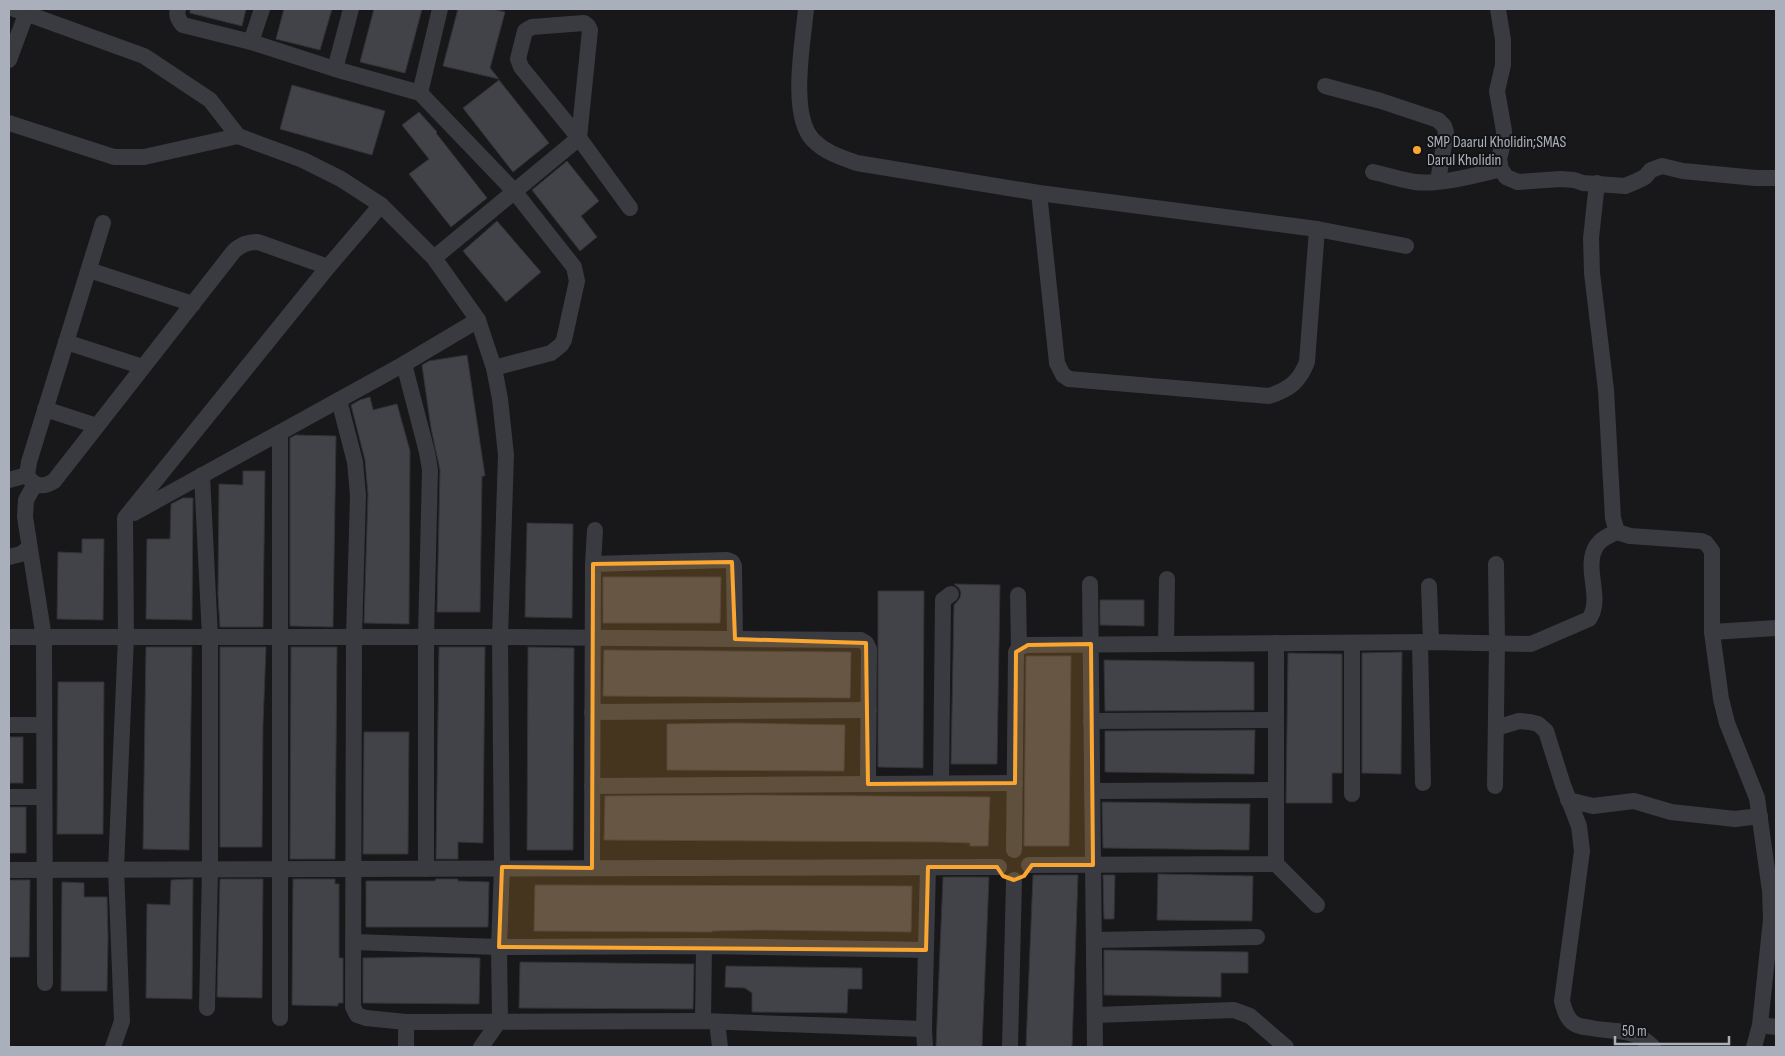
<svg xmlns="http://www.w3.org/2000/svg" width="1785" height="1056" font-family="'Sofia Sans Condensed',sans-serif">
<rect width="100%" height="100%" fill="#18181a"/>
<!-- building -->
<g fill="#424348" stroke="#323237">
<path d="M190,9H246L242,26L190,13Z"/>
<path d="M284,9H332L320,50L276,39Z"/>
<path d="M374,9H422L405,73L360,62Z"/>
<path d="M458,9H493L505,12L490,68L499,79L443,66Z"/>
<path d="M499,80L549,143L513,172L463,108Z"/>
<path d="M292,85L385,111L372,155L280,129Z"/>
<path d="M419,112L437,132L436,133L487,198L451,227L409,174L429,159L402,125Z"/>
<path d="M567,161L599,201L581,216L597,237L580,251L532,190Z"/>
<path d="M497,221L541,272L506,302L463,251Z"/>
<path d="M467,355L485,476H482L480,612H437L440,470L431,428L422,365L429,361Z"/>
<path d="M370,397L373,410L397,404L410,451L409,624L364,623L368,494L365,460L351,405L360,400Z"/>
<path d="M296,435L336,436L333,627L290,626V438Z"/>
<path d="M243,471H265L263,627H220L218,595L219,484L243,485Z"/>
<path d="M183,498H193L192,620L146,619L147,539H170L171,504Z"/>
<path d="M527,523L573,524L572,618L525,617Z"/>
<path d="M82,539H104L103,620L57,619L58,552L82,553Z"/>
<path d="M603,577H721L720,623H603Z"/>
<path d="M954,584L1000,585L997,764H951L954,605L960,598L961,593L959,588Z"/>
<path d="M878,591H924L923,768L878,767Z"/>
<path d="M1100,600H1144V626L1100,625Z"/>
<path d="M146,647H192L189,850L143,849Z"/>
<path d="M220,647H266L263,724L262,847H220Z"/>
<path d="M291,647H337L335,859H290Z"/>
<path d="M439,647H485L483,843L458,842V859H436Z"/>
<path d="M528,647L574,648L573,850H527Z"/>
<path d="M604,650L851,652L850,698L603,696Z"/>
<path d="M1402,652L1401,774L1362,773V653Z"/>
<path d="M1288,653L1342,654V773H1332V803H1286Z"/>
<path d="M1026,656H1071L1069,846H1024Z"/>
<path d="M1104,660L1254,662V710L1105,711Z"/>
<path d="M58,682H104L103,834H57Z"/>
<path d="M736,723L845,725L844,771L667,770V724Z"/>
<path d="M1255,730L1254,774L1105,772V731Z"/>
<path d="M364,732H409L408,854H363Z"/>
<rect x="9" y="737" width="14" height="46"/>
<path d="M750,795L990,797L988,846H970V843L941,842L604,840L605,796Z"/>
<path d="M1102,802L1250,804L1249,850L1103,848Z"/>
<rect x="9" y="807" width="17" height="46"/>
<path d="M1158,874L1253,876L1252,921L1157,920Z"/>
<path d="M1033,875H1078L1072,1047H1026Z"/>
<path d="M1103,875H1115L1114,919H1104Z"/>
<path d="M943,877H989L982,1047H936Z"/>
<path d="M193,879L192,999L146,998L147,904L170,905L171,880Z"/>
<path d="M220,879H263L262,998L217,997Z"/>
<path d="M293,879H335V884H339V958H343V1003H338V1006L292,1005Z"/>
<path d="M436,879H458V881L489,882L488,927H366V881H435Z"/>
<path d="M9,880H30L29,957H9Z"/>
<path d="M62,882L84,883V897H107L108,938L107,991H61Z"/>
<path d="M535,885L912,886L911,932L760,930L712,931V932L534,931Z"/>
<path d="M1104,950L1248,952V973H1221V997L1104,995Z"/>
<path d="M426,957L480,958L479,1004L363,1003V958Z"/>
<path d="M520,962L694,964L693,1009L519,1008Z"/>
<path d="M726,966L862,968V989H848L847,1013L752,1012V993L745,988L725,987Z"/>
</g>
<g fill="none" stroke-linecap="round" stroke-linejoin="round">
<!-- minor -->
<g stroke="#393b40" stroke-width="16">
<path d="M14,9L144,56L210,100L238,136"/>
<path d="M178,9C176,15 178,20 183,25L251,42L335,69L420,93L514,191L574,267L577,281L564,340L561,345L551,353L494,368"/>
<path d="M806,9C803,42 789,115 813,140C826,153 840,157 857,163L1039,193L1317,229L1406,246"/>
<path d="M1498,9L1503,40V65L1497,91L1504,131V139L1499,159L1501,169L1506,177L1518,182L1561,179L1574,180L1583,183L1625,186L1637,181L1645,177L1651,170L1662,166L1683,171L1756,178H1776"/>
<path d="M251,42L262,9"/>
<path d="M9,60L28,9"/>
<path d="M335,69L351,9"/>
<path d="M1325,86L1381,101L1438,120L1444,126L1446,132L1438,181"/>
<path d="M420,93L440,9"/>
<path d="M9,123L114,157H144L238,136L303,160L341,179L381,205L434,258L478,320L494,368L500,399L506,455L500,637L502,867L499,947L500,1020L481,1047"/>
<path d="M1373,172C1387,175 1401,180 1415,182C1439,185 1477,175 1501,169"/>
<path d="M1597,183L1591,238L1592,273L1606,390L1613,518L1617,532"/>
<path d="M1039,193L1057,363L1063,375L1069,379L1269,396C1290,389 1299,382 1307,362L1317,229"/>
<path d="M103,223L29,462L27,475C34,487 43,488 54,481L234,251C242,244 248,242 258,242L328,267"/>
<path d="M434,258L579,138L590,30L588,26L584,23L532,27L525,31L518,59L521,67L579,138L630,208"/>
<path d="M89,270L193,304"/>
<path d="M66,342L143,367"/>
<path d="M404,364L427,452L430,470L426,637V869"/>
<path d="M339,400L355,462L358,495L354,637L353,1007L357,1015L366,1018L406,1022L703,1021L924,1029"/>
<path d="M45,409L97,426"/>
<path d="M280,433V1018"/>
<path d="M202,475L210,637V870L207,1008"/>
<path d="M9,480L27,475"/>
<path d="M35,484L26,500L25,517L44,638L45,983"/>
<path d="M134,513L404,364L478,320"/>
<path d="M9,557L21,554L29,548"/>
<path d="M593,564L595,530"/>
<path d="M1090,584L1095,1047"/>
<path d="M1429,586L1431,642"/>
<path d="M1018,595L1019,647"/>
<path d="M1712,632L1776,628"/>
<path d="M9,637H500L861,640L866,643L869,649L868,784"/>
<path d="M1352,643V794"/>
<path d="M1420,643L1423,783"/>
<path d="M1166,644L1167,579"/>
<path d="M592,712L869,710"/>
<path d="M1091,721L1276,720"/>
<path d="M9,725H44"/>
<path d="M1496,728L1519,721L1530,722L1538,724L1546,731L1563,785L1579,826L1582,851L1562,1001C1564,1009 1567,1020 1575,1024C1579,1027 1587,1027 1591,1028C1617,1033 1633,1027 1653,1047"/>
<path d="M941,783L943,600L951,594"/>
<path d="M592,786L1015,783"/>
<path d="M1495,786L1497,642L1496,564"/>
<path d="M1092,791L1276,790"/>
<path d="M9,797H44"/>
<path d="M1568,800L1593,806L1634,801L1671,812L1735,819L1760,816"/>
<path d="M1014,850L1016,652L1019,647L1028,645L1431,642L1531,644L1589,619C1604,598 1582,567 1597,545C1602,538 1610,535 1617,532L1630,536L1701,541L1706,543L1712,551V632L1721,699L1727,723L1757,798L1770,891L1771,919L1760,1025L1754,1047"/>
<path d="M1276,864L1317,905"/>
<path d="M1029,865L1276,864V643"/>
<path d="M592,868L593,564L727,560L732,562L734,566L735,639"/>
<path d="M9,870L999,867"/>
<path d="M1094,940L1257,937"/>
<path d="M354,942L499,947L704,946L926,950"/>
<path d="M1095,1015L1234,1010L1250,1016L1286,1047"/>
<path d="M703,1021L704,946"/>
<path d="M717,1022L720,1047"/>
<path d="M1760,1025L1776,1027"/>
<path d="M113,1047L122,1021L116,869L126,637L125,518L328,267L381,205"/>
<path d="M406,1047V1022"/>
<path d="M925,1047L924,1029L928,867"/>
<path d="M1010,1047L1014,880"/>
</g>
</g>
<!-- marked area -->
<path fill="#fba630" fill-opacity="0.2" stroke="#fba630" stroke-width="4" stroke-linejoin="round" d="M732,562L735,639L866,643L868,784L1015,783L1016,652L1028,645L1091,644L1093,865H1032L1024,876L1014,880L1003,876L997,867H928L926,950L499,947L502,867L592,868L593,564Z"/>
<!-- markers -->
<circle fill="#fba630" stroke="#131315" stroke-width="2" cx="1417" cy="150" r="5"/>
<g text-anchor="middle" stroke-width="4" stroke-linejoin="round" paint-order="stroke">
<!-- poi labels -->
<g font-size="16" fill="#aab0bb" stroke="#131315" text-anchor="start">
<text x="1427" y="147">SMP Daarul Kholidin;SMAS<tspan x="1427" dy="18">Darul Kholidin</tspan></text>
</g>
</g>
<!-- border -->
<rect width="1785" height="1056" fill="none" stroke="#aab0bb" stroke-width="20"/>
<!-- scale -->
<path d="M1615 1036v8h114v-8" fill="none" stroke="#aab0bb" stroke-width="2.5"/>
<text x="1622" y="1036" font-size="15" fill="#aab0bb" stroke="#131315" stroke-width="4" paint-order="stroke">50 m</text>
</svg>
